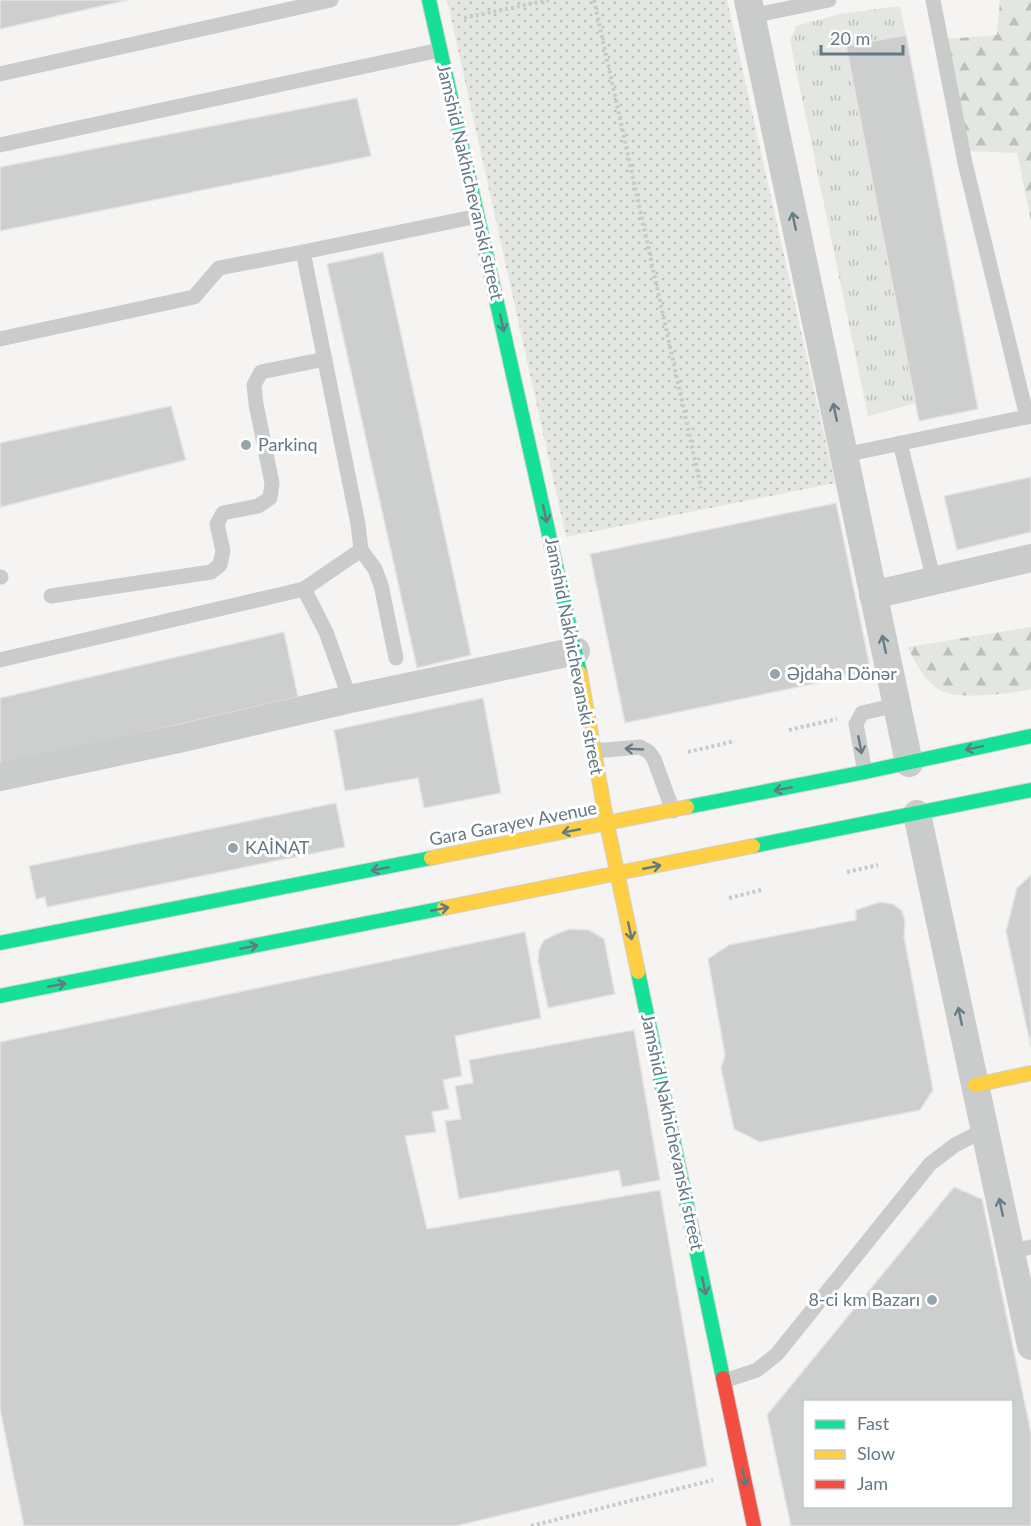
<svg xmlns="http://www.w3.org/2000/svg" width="1031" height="1526" font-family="Lato,sans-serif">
<defs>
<pattern id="grass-tufts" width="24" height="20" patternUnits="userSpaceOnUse" patternTransform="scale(1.5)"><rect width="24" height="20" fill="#e4e7e1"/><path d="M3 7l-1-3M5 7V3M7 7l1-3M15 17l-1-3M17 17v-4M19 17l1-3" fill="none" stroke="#bcc0bc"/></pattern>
<pattern id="forest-firs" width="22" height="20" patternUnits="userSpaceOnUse" patternTransform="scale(1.5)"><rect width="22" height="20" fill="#e4e7e1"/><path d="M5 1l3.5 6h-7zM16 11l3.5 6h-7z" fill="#bcc0bc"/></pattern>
<pattern id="park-dots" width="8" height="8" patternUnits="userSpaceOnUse" patternTransform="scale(1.5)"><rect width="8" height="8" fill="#e4e7e1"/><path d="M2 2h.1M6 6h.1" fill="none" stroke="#bcc0bc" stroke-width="1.8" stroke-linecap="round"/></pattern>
</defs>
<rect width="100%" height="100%" fill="#f5f4f3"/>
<!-- grass -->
<path fill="url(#grass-tufts)" d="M900,6L906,35L846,47L916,403L868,416L790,41L796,26L840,14Z"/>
<!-- forest -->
<g fill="url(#forest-firs)">
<path d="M1000,0H1031V221L1017,153L966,151L946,39L997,35Z"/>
<path d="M1031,627V689C1011,694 954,701 938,689C923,678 915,663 908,647Z"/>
</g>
<!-- park -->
<path fill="url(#park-dots)" d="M447,0H727L835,483L566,537Z"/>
<!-- building -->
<g fill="#cdcece" stroke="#e4e4e2" stroke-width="1.5" fill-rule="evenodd">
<path d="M0,0H128L0,29Z"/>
<path d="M906,35L978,409L919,421L846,46Z"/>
<path d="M357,98L371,156L0,231V167Z"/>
<path d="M383,252L471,655L417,668L327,264Z"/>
<path d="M171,406L186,460L1,507L0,503V443Z"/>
<path d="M1031,477V532L957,550L944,496Z"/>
<path d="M836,503L871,672L625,723L590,554Z"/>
<path d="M284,632L298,697L0,766V698Z"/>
<path d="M483,698L501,793L424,808L418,778L345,791L334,730Z"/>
<path d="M336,803L345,847L47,907L45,897L36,899L29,866Z"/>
<path d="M1031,875V1047L1006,931L1017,888Z"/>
<path d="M880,902L893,904L902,911L905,921L904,937L933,1090L920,1110L760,1142L734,1129L721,1068L725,1055L708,959L729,945L856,920V910Z"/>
<path d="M570,929L589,930L604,939L615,994L548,1008L538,961L539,950L544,940L559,933Z"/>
<path d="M525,932L541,1018L455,1036L462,1076L443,1080L449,1109L432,1112L436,1132L405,1136L427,1229L660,1190L707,1466L456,1526H24L0,1409V1042Z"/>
<path d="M634,1030L660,1180L622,1187L619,1170L459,1199L445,1121L461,1119L455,1086L473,1083L469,1060Z"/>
<path d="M954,1187L982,1199L1031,1433V1526H791L767,1415ZM804,1402H1012V1506H804Z"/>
</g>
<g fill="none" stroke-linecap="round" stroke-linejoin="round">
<!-- fast casing -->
<g stroke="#d0d2d2" stroke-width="16">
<g id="fast">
<path d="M429,0L580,673"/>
<path d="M687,807L865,772L1031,736"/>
<path d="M753,846L1031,790"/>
<path d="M0,943L431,858"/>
<path d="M638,972L723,1378"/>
<path d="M0,996L444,908"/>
</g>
</g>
<!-- slow casing -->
<g stroke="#d0d2d2" stroke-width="16">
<g id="slow">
<path d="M580,673L607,824L638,972"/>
<path d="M431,858L687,807"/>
<path d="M444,908L753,846"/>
<path d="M975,1085L1031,1073"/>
</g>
</g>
<!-- jam casing -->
<g stroke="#d0d2d2" stroke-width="16">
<path id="jam" d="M723,1378L754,1526"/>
</g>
<!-- path -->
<g stroke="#c8caca" stroke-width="4" stroke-dasharray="3 3" stroke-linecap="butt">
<path d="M594,0L701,488"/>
<path d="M464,18L549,0"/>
<path d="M789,730L837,719"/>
<path d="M688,752L735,741"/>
<path d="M847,872L878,865"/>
<path d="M729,898L761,890"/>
<path d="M531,1526L713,1480"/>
</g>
<!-- lane -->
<g stroke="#cacccc" stroke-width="15">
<path d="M933,0L965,163L1027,417"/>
<path d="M751,16L829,0"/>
<path d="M0,74L331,0"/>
<path d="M0,145L440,50"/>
<path d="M0,339L194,297L219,268L303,252L478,216"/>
<path d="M900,443L934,581"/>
<path d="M844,455L1031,416"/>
<path d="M361,550L375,569L381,585L396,658"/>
<path d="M0,577H1"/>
<path d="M304,589L326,632L350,699"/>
<path d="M51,596L211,572L220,565L223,551L217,524L223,513L258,506L270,498L272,483L256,404L254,385L261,372L325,359"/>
<path d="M0,660L304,589L361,550L358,524L303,252"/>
<path d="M594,751L640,747L649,752L654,759L673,811"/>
<path d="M865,772L856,724L862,713L897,705"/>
<path d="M1010,1251L1031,1247"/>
<path d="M724,1381L757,1370L777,1354L930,1164L955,1145L984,1130"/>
</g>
<!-- street -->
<g stroke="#cacccc" stroke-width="28">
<path d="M748,0L909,763"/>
<path d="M873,595L1031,558"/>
<path d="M0,777L183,738L350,699L576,651"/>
<path d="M917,814L1031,1346"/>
</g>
<!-- fast -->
<use href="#fast" stroke="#16e098" stroke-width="14"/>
<!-- slow -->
<use href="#slow" stroke="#ffcf43" stroke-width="14"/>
<!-- jam -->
<use href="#jam" stroke="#f24e42" stroke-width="14"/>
</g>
<!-- one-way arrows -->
<defs><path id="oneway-shaft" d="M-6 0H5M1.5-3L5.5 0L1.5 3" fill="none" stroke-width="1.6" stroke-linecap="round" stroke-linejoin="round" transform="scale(1.5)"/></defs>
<g stroke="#687d88">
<use href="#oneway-shaft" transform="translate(794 221) rotate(-102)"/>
<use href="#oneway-shaft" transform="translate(835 412) rotate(-102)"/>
<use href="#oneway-shaft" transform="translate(884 644) rotate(-102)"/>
<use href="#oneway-shaft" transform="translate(860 745) rotate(79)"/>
<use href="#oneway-shaft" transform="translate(634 749) rotate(-177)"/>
<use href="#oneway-shaft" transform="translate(960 1016) rotate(-102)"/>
<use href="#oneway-shaft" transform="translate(1001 1207) rotate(-102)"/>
</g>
<g stroke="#637984">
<use href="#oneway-shaft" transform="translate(502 323) rotate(77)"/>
<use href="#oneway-shaft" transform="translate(545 514) rotate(77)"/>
<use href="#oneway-shaft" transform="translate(974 748) rotate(168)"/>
<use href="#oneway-shaft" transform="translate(783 789) rotate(169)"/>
<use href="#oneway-shaft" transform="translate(571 831) rotate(169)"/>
<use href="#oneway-shaft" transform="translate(652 867) rotate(-11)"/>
<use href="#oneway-shaft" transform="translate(380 869) rotate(169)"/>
<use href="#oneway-shaft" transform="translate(440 909) rotate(-11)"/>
<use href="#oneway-shaft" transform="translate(630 931) rotate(78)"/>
<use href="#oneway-shaft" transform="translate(249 947) rotate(-11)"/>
<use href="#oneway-shaft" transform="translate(57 985) rotate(-11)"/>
<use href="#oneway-shaft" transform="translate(704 1286) rotate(78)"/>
<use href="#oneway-shaft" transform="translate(744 1477) rotate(79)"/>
</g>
<!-- markers -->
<g fill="#96a4ab" stroke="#fff" stroke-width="2">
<circle cx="246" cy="445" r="6"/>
<circle cx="775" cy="674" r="6"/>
<circle cx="233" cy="848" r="6"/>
<circle cx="932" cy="1300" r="6"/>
</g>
<g text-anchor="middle" stroke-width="6" stroke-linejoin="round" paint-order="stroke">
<!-- street labels -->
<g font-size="18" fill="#637984" stroke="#fff">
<text transform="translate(470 182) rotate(77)" y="6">Jamshid Nakhichevanski street</text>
<text transform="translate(574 656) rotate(79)" y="6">Jamshid Nakhichevanski street</text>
<text transform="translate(513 824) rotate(-11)" y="6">Gara Garayev Avenue</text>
<text transform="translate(672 1132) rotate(78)" y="6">Jamshid Nakhichevanski street</text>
</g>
<!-- poi labels -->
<g font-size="18" fill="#637984" stroke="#fff" text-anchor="start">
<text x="258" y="451">Parkinq</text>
<text x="787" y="680">Әjdaha Dönәr</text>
<text x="245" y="854">KAİNAT</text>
<text x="920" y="1306" text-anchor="end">8-ci km Bazarı</text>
</g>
</g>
<!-- legend -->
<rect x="803" y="1400" width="210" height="108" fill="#ffffff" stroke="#c1c9ce" stroke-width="1.5"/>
<rect x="815" y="1420" width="30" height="9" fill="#16e098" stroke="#c1c9ce" stroke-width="1.5"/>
<text x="857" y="1430" font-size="18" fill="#637984">Fast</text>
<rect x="815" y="1450" width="30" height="9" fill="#ffcf43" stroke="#c1c9ce" stroke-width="1.5"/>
<text x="857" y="1460" font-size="18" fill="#637984">Slow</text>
<rect x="815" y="1480" width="30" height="9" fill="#f24e42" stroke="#c1c9ce" stroke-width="1.5"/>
<text x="857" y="1490" font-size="18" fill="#637984">Jam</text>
<!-- scale -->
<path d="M821 45v9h82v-9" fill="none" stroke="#637984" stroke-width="3"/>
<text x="830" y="45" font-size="18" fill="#637984" stroke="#ffffff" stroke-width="4.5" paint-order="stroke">20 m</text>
</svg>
